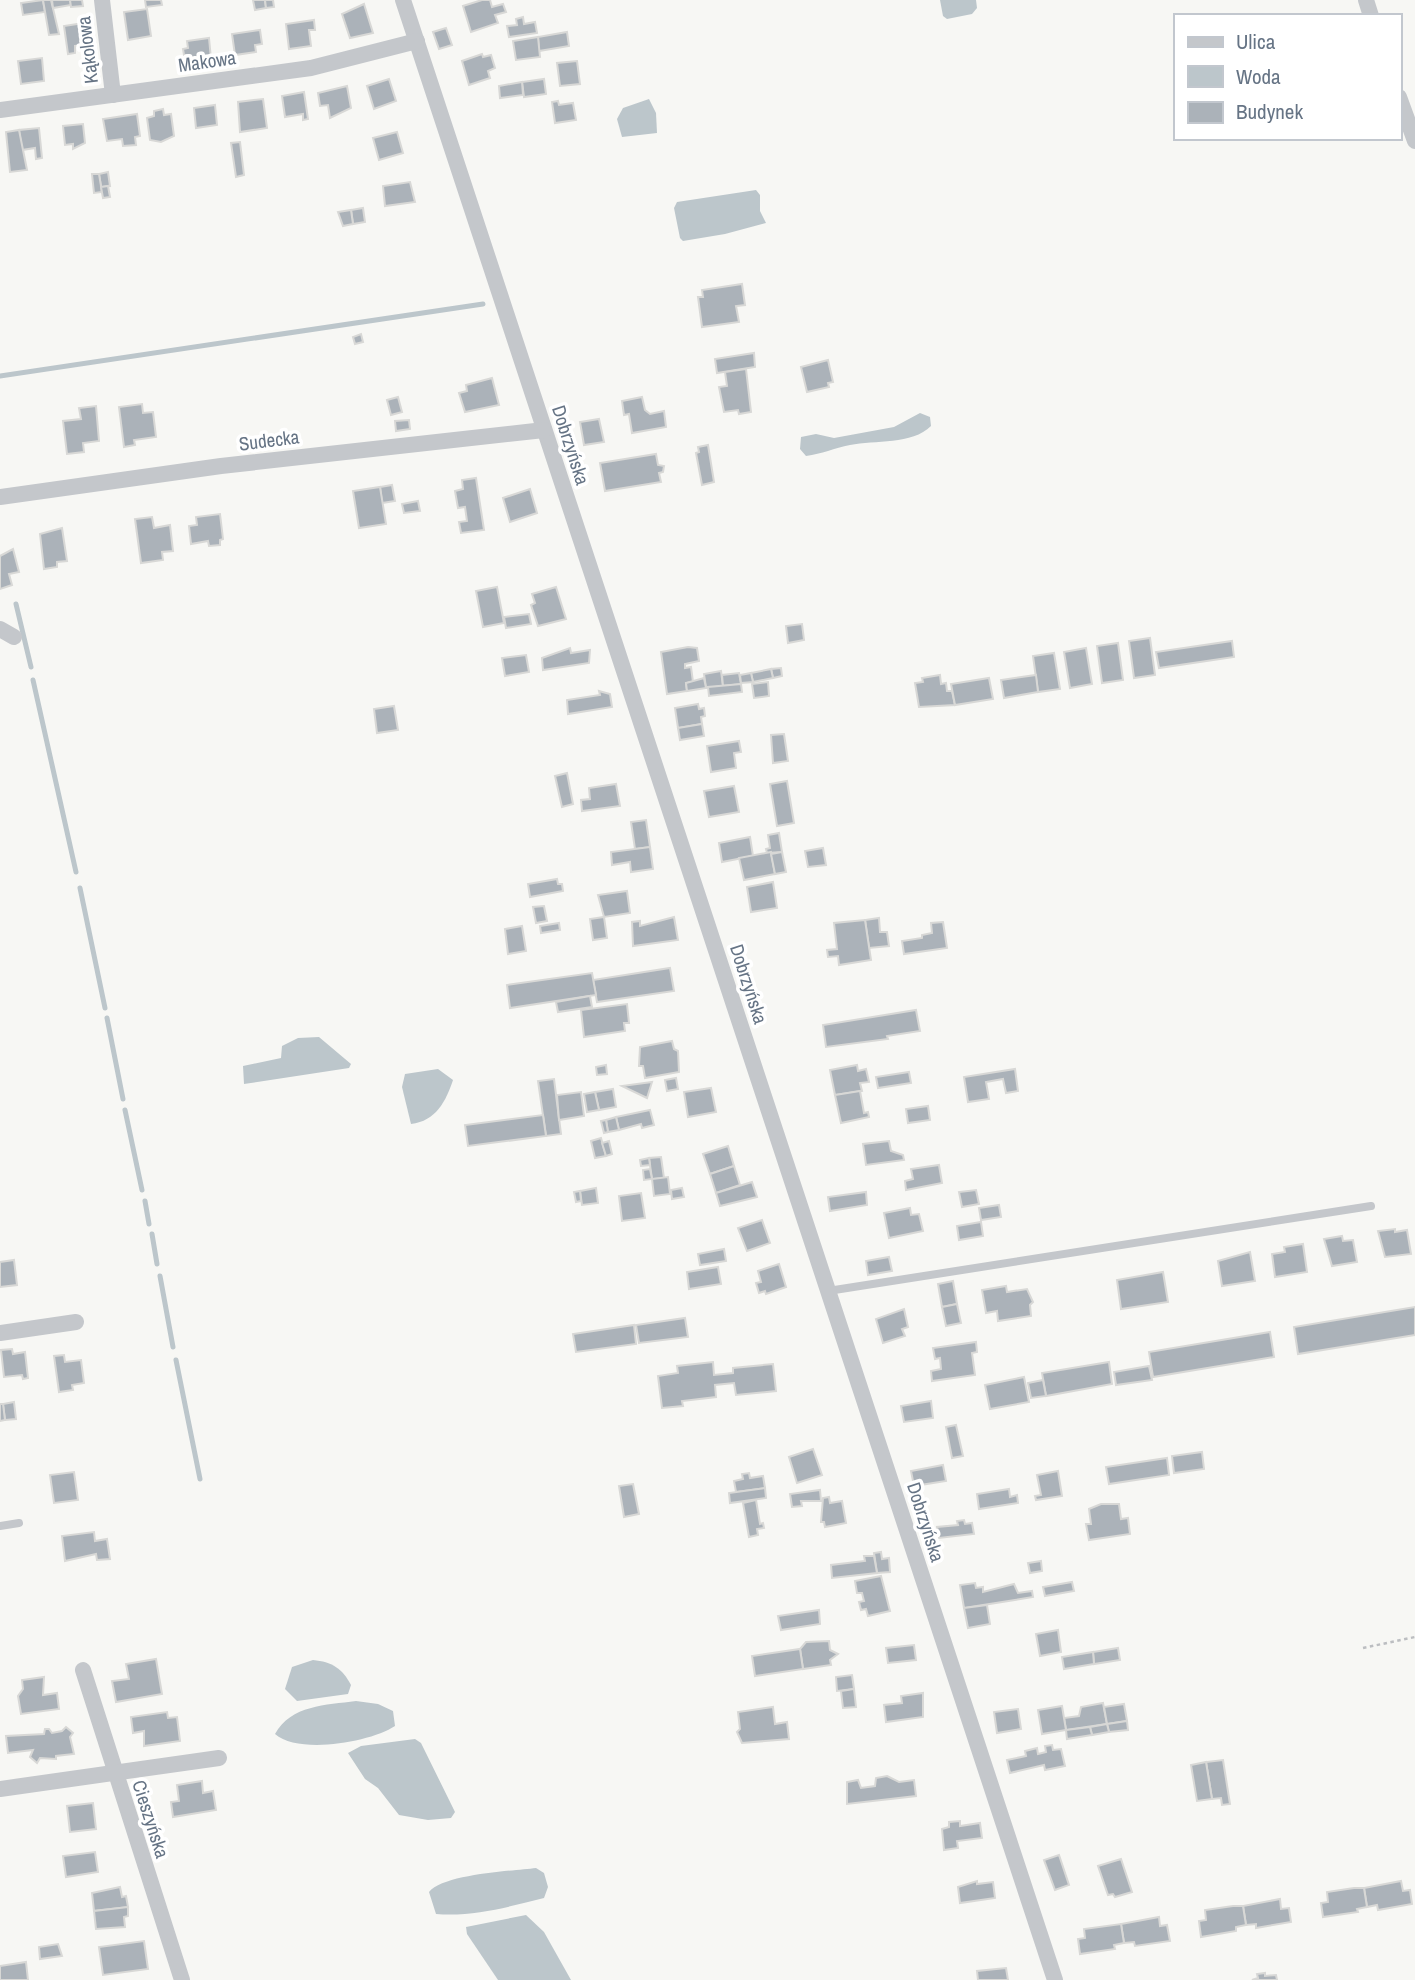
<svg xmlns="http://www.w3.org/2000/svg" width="1415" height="1980" font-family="'Archivo Narrow',sans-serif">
<rect width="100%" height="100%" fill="#f7f7f4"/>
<!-- water -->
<g fill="#bcc6cb">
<path d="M940,0H976L977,8L972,14L947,19L943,16Z"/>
<path d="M649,99L656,113L657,133L622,137L617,119L623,108Z"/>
<path d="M756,190L760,195V211L766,223L725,234L683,241L680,238L674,208L677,202Z"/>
<path d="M920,413L930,417L931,426C912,445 875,440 850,445C834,448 822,454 806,456L800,449L801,437L816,434L834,438L894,427Z"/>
<path d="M319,1037L351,1064L349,1068L244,1084L243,1066L281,1058L282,1046L298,1038Z"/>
<path d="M438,1069L453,1080C446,1101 436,1121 411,1124L402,1087L405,1074Z"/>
<path d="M313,1660C332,1662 342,1668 351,1685L348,1694L297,1701L285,1689L292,1667Z"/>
<path d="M356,1701L378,1704L393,1711L395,1726C371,1742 299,1755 275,1734C291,1705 326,1705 356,1701Z"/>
<path d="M415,1739L421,1743L455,1812L451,1818L428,1820L399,1815L378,1788L365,1779L348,1753L361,1746Z"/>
<path d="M536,1868L544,1873L548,1887L544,1898C508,1907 473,1917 436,1914L429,1892C444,1874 512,1871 536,1868Z"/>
<path d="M526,1915L544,1932L571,1980H498L467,1934L466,1927Z"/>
</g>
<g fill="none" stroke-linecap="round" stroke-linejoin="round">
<!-- stream -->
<g stroke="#bcc6cb" stroke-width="5">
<path d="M0,376L483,304"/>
<path d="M16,604L31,667"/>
<path d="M33,680L76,872"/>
<path d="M80,888L105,1008"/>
<path d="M107,1018L123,1099"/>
<path d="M125,1110L142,1190"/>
<path d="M145,1201L149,1224"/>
<path d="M152,1234L157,1264"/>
<path d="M160,1276L173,1347"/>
<path d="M176,1360L200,1479"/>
</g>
</g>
<!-- building -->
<g fill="#abb2b9" stroke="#d8d8d6" stroke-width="2">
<path d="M43,0L45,12L23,15L21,3Z"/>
<path d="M43,0H51L59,34L49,35Z"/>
<path d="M52,0H70L71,5L53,8Z"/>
<path d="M70,0H82L83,6L71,7Z"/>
<path d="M145,0H161L162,5L146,7Z"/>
<path d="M253,0H265L266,8L255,10Z"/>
<path d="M265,0H273L274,7L266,8Z"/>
<path d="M482,0H490L492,7L503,4L506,12L495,15L498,23L471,32L463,6Z"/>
<path d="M364,4L373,33L350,38L342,14Z"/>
<path d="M147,9L151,36L128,40L124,12Z"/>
<path d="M523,17L524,24L535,22L537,33L509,37L507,26L517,25L516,19Z"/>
<path d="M314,20L315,30H309L311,46L289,49L286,24Z"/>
<path d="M84,23L87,45L75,46V53L68,54L64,26Z"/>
<path d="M446,28L452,45L439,49L433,32Z"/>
<path d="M260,30L262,44L255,45L256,52L235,55L232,34Z"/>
<path d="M567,32L569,46L539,51L538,37Z"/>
<path d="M538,37L540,57L516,60L513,41Z"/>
<path d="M209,38L211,59L190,61L189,55H184L183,49L188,48L187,41Z"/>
<path d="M482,54L483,57L491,55L495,68L488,71L490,78L469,85L462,61Z"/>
<path d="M42,58L44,81L21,84L18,61Z"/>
<path d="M577,61L580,84L560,86L557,63Z"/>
<path d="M389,79L396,101L374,109L367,86Z"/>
<path d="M544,79L546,94L524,97L522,82Z"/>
<path d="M522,82L523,95L500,98L499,86Z"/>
<path d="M347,86L351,108L330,118L328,105L320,106L318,93Z"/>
<path d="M304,92L308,119L303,120V114L285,117L282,96Z"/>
<path d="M263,99L267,128L240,132L238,102Z"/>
<path d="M558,101L559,105L573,103L576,120L555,123L552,102Z"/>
<path d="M215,105L217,125L196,128L194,108Z"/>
<path d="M163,109L164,115L171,114L174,136L161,142L150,140L147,118L154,116V111Z"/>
<path d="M137,114L140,136L135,137L136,145L123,146L122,139L107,141L103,119Z"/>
<path d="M83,124L85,143L73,149V144L65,145L63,126Z"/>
<path d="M39,128L42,158L36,159L35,148L22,150L19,130Z"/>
<path d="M19,130L27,170L10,172L6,132Z"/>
<path d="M397,132L403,153L379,160L373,138Z"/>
<path d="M240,142L244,175L236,177L231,143Z"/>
<path d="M108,172L110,186L101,187L99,174Z"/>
<path d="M92,174H99L102,192L94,193Z"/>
<path d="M410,182L415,202L385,206L383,186Z"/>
<path d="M108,186L110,197L103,198L101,187Z"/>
<path d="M363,208L365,222L353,224L351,210Z"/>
<path d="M351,210L353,224L343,226L338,212Z"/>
<path d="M742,284L745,305L736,306L739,322L702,327L698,297H703L702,290Z"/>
<path d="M361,334L363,342L355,344L353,337Z"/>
<path d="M754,353L755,367L717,373L715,359Z"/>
<path d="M828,360L833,382L828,383L829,387L807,392L801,367Z"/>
<path d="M746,369L751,412L739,414L738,410L724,412L719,387L727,386L725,372Z"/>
<path d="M492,378L499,405L465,412L459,393L467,391L466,385Z"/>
<path d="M398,397L402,412L391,415L387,400Z"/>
<path d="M642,397L645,410L650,414L664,411L666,427L632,433L629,414L624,415L622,401Z"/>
<path d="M142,404L143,413L153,412L156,437L134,440L135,445L124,447L119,407Z"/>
<path d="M96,406L99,441L83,443L84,452L67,454L63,421L81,419L79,408Z"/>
<path d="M599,419L604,442L584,445L580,422Z"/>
<path d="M409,420L410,429L396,431L395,421Z"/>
<path d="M708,445L714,482L702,485L696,453L699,452L698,447Z"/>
<path d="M656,454L658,465L664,466L663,472L659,473L661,482L605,491L600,463Z"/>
<path d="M476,478L484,530L461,533L459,522L467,521L465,507L458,508L455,491L463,489L462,480Z"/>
<path d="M392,485L395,501L382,503L380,487Z"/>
<path d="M380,487L386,524L359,528L353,491Z"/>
<path d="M530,489L537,513L510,522L503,498Z"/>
<path d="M418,501L420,511L404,513L402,504Z"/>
<path d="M220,514L223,539L220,540V545L209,546L208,541L191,544L189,526L197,525L196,517Z"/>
<path d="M152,517L154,528L170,525L173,551L162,552L163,560L141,563L135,519Z"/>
<path d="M62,528L67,561L57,562V567L44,569L40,534Z"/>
<path d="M13,549L19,572L9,574L12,585L0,589V556Z"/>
<path d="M497,587L504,623L483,627L476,591Z"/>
<path d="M556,587L566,619L538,626L531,605L535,603L532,594Z"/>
<path d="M529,614L531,624L506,628L504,617Z"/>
<path d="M802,624L804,640L788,643L786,626Z"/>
<path d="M1150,638L1155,675L1134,678L1129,641Z"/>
<path d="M1232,641L1234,657L1159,668L1156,652Z"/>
<path d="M1118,643L1123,680L1102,683L1097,646Z"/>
<path d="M688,647L697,648L699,661L685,664V668L691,667L693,682L686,683L687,691L667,694L661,652Z"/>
<path d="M570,648L571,653L590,650L589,663L543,670L542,658Z"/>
<path d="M1086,648L1092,684L1070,688L1064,652Z"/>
<path d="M1054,653L1060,689L1038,692L1033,656Z"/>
<path d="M526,655L529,672L505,676L502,658Z"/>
<path d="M781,668L782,676L773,678L771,669Z"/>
<path d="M771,669L773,678L753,682L751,673Z"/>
<path d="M721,671L723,686L706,688L704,674Z"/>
<path d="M739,673L741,684L723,686L722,675Z"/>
<path d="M751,673L753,682L741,683L740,675Z"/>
<path d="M940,675L941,684L946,683L947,691H952L955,705L919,707L915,683L923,682L922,678Z"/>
<path d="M1036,675L1038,692L1004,698L1001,680Z"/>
<path d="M704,678L706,688L687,691L686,683Z"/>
<path d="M989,678L993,699L955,705L951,684Z"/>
<path d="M768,682L769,696L754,698L752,684Z"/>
<path d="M741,684L742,692L709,696L708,687Z"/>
<path d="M599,691L610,694L612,707L568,714L567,700L600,695Z"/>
<path d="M698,704L699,709L704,708L705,716L701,717L702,724L678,728L675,708Z"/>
<path d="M394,706L398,730L377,733L374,709Z"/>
<path d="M702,724L704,736L680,740L678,728Z"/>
<path d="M784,734L788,761L773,763L771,735Z"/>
<path d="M739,741L741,752L734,753L736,768L711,772L707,746Z"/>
<path d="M567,773L573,804L562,807L555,776Z"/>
<path d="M787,781L794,823L777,826L770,784Z"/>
<path d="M616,784L620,806L582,811L581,800L590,799L589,788Z"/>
<path d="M734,786L739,812L709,817L704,791Z"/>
<path d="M646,820L650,847L635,849L631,822Z"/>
<path d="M779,833L782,852L767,853L766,849L770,848L768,835Z"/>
<path d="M750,837L753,856L722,862L719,843Z"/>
<path d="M650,847L653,869L631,872L630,862L612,865L611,852Z"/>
<path d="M823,848L826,865L808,867L805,851Z"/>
<path d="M771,852L775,874L744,880L739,858Z"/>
<path d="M782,852L786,872L775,874L771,854Z"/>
<path d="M557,879L558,884H562L563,891L530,897L528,884Z"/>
<path d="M773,882L777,908L751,912L747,887Z"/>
<path d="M627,891L630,913L604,917L598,895Z"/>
<path d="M544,906L547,921L536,923L533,907Z"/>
<path d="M604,917L607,938L593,940L590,919Z"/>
<path d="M674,917L678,940L633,946L632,922L640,921V926Z"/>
<path d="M879,918L880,932H887L889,946L869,948L865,920Z"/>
<path d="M865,920L871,960L839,965L838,956L828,957L827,950L837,949L834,923Z"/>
<path d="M943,922L947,948L904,954L902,941L922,938V935L932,933L931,923Z"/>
<path d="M559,923L560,930L541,933L540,926Z"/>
<path d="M522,926L526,951L508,954L505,929Z"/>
<path d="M670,968L674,991L597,1002L593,980Z"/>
<path d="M592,973L596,995L510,1008L507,985Z"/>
<path d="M590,996L592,1007L558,1012L556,1002Z"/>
<path d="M627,1004L629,1023H624L625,1031L584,1037L581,1010Z"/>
<path d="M916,1010L920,1031L887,1036L888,1039L826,1047L823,1025Z"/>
<path d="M672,1041L674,1049L678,1051L679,1072L645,1078L643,1066H639L640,1047Z"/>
<path d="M606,1065L607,1074L597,1075L596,1067Z"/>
<path d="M857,1065L858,1071L866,1069L869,1082L860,1083L862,1091L835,1095L830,1070Z"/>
<path d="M1015,1069L1018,1091L1006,1093L1003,1079L986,1082L989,1099L968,1102L964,1077Z"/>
<path d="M909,1072L911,1083L878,1088L876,1077Z"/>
<path d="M676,1078L678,1089L667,1091L665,1080Z"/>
<path d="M554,1079L561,1134L546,1136L538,1081Z"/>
<path d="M652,1082L647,1098L622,1086Z"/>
<path d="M711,1088L716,1112L688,1117L684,1092Z"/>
<path d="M613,1089L616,1107L599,1110L595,1092Z"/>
<path d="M860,1091L864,1113L868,1112L869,1117L841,1123L835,1095Z"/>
<path d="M581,1092L584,1116L559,1120L557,1095Z"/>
<path d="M595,1092L599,1110L587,1112L584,1094Z"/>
<path d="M928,1106L930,1120L908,1123L906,1109Z"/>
<path d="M650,1110L654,1125L642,1128L641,1124L619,1130L616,1117Z"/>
<path d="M543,1115L546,1136L468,1146L465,1125Z"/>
<path d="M616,1117L619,1130L608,1132L606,1120Z"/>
<path d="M606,1120L608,1132L604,1133L601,1121Z"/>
<path d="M601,1138L606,1156L595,1158L591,1141Z"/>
<path d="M609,1141L612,1154L606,1156L602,1143Z"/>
<path d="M889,1141L891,1151L903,1155L904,1160L866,1165L863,1144Z"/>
<path d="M728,1146L734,1166L710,1174L703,1154Z"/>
<path d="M661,1157L664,1178L652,1179L649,1158Z"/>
<path d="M649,1158L650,1165L641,1166L640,1160Z"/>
<path d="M939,1165L942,1183L906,1190L905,1181L913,1179L911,1169Z"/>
<path d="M734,1166L740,1185L716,1193L710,1174Z"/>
<path d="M650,1169L652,1179L644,1180L643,1170Z"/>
<path d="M668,1177L670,1194L654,1196L652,1179Z"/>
<path d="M752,1182L757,1197L720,1206L716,1193Z"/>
<path d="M596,1188L598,1203L582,1205L580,1191Z"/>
<path d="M682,1188L684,1197L672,1199L671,1190Z"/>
<path d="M976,1190L979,1204L962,1207L959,1192Z"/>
<path d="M580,1191L581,1201L576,1202L574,1192Z"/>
<path d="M866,1192L867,1205L830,1211L828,1197Z"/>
<path d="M641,1193L645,1218L622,1221L619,1196Z"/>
<path d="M999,1205L1001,1217L981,1220L979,1208Z"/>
<path d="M910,1208L911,1215L919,1214L923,1231L889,1238L884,1213Z"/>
<path d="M762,1220L770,1243L747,1251L738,1228Z"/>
<path d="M981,1222L983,1236L959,1240L957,1226Z"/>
<path d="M1395,1229V1232L1407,1230L1411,1254L1385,1257L1378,1231Z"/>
<path d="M1342,1236L1343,1241L1353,1240L1357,1262L1332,1266L1324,1239Z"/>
<path d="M1303,1244L1307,1272L1275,1277L1272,1254L1285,1252L1284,1247Z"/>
<path d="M724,1249L726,1261L700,1265L698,1254Z"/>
<path d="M1250,1252L1255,1281L1222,1286L1218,1261Z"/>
<path d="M889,1257L892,1271L868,1275L866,1261Z"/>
<path d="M14,1260L17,1285L0,1287V1262Z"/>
<path d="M779,1264L786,1287L766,1294L765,1291L759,1293L756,1283L761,1282L758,1271Z"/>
<path d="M718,1267L721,1284L689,1289L687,1272Z"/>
<path d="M1163,1272L1168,1302L1121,1309L1117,1280Z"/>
<path d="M953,1281L957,1304L942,1307L938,1284Z"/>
<path d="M1006,1286L1007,1292L1027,1289L1033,1302L1030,1305L1031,1316L998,1321L997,1311L986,1313L982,1290Z"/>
<path d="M957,1304L961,1323L946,1326L942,1307Z"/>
<path d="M1415,1307V1335L1298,1354L1294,1327Z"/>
<path d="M904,1309L908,1327L902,1329L905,1336L883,1343L876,1319Z"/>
<path d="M685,1318L688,1337L639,1343L636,1325Z"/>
<path d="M634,1325L636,1344L576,1352L573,1334Z"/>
<path d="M1270,1332L1274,1357L1153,1377L1149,1352Z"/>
<path d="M976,1342L977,1352L972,1353L975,1375L932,1381L931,1371L941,1369L940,1358L935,1359L933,1348Z"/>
<path d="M12,1349L13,1354L25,1352L28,1378L23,1379L22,1375L4,1377L1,1350Z"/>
<path d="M64,1355L65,1362L81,1360L84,1383L72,1385L73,1390L59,1392L54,1356Z"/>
<path d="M713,1362L714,1375L733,1373V1368L773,1364L776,1391L736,1395L734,1383L715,1385L716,1397L682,1401L683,1406L662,1408L658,1376L678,1373L677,1366Z"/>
<path d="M1109,1362L1112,1384L1046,1396L1042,1373Z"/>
<path d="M1149,1366L1152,1380L1116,1385L1114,1372Z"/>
<path d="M1024,1377L1029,1402L990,1409L985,1385Z"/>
<path d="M1043,1380L1046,1396L1031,1398L1028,1383Z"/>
<path d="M931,1401L933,1418L904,1422L901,1406Z"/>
<path d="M14,1402L16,1419L5,1420L3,1404Z"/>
<path d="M0,1404H3L5,1420L0,1421Z"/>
<path d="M956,1425L963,1456L952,1458L946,1427Z"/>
<path d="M813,1449L822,1475L797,1483L789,1457Z"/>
<path d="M1202,1452L1204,1469L1174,1473L1172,1456Z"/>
<path d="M1167,1458L1169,1475L1109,1484L1106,1467Z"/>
<path d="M943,1465L946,1481L914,1486L911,1471Z"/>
<path d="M1058,1471L1062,1496L1036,1500L1035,1496L1041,1495L1037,1475Z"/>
<path d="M74,1472L78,1500L54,1503L50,1475Z"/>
<path d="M749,1473L750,1478L763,1476L765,1488L736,1492L734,1481L743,1479L742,1474Z"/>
<path d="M633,1484L639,1514L624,1517L619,1486Z"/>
<path d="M765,1488L766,1498L730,1503L729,1493Z"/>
<path d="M1009,1489L1010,1497L1017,1495L1018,1503L979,1509L977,1494Z"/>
<path d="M820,1490L821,1501H801L802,1506L792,1507L790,1494Z"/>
<path d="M829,1497L830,1503L842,1501L846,1523L825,1527L824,1522H821L823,1498Z"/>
<path d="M756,1500L760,1524L763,1523L764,1528L757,1529L758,1535L749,1537L743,1503Z"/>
<path d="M1101,1504H1119L1121,1519L1128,1518L1130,1534L1089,1540L1086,1524H1091L1089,1509Z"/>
<path d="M964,1520L965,1524L972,1523L974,1534L939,1538L937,1527L958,1525L957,1521Z"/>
<path d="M94,1532L95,1541L107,1539L110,1559L97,1560L96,1554L65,1561L62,1536Z"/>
<path d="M881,1552L882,1559L889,1558L890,1572L877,1573L874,1553Z"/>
<path d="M864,1556H874L877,1573L832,1578L831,1565L865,1561Z"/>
<path d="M1041,1561L1042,1571L1030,1573L1028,1563Z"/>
<path d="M881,1576L890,1611L868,1616L866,1609L861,1610L859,1602L864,1601L862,1593H857L855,1581Z"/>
<path d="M1072,1582L1074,1591L1045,1596L1043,1587Z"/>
<path d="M975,1583L976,1588L983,1587V1592L1014,1584L1018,1593L1032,1591L1033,1597L964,1608L960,1585Z"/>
<path d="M987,1605L990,1624L968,1628L964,1608Z"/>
<path d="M819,1610L820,1624L781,1630L778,1616Z"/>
<path d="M1058,1630L1061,1652L1040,1656L1036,1634Z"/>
<path d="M829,1641L830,1650L838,1654L830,1660L831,1665L803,1669L800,1649L806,1642Z"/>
<path d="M914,1645L916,1660L888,1663L886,1648Z"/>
<path d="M1118,1648L1120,1660L1094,1664L1093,1652Z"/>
<path d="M800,1649L803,1669L755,1676L752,1656Z"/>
<path d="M1093,1652L1094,1664L1064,1669L1062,1657Z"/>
<path d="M156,1659L162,1694L116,1702L112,1681L129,1679L126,1664Z"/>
<path d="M852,1675L854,1689L837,1691L836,1677Z"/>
<path d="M44,1677L43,1695L57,1693L59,1709L21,1714L18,1696L23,1689L22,1680Z"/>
<path d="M854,1689L856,1707L843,1708L841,1691Z"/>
<path d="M923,1693V1717L886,1722L884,1705L902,1703L901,1696Z"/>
<path d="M1103,1703L1107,1724L1066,1730L1064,1718L1079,1716L1081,1707Z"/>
<path d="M1124,1704L1127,1721L1107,1724L1104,1707Z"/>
<path d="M1062,1706L1066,1730L1042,1734L1038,1710Z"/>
<path d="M773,1707L775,1724L787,1722L789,1739L742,1743L737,1732L740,1729L738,1712Z"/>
<path d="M1018,1709L1021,1729L997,1733L994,1712Z"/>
<path d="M167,1712L168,1718L177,1717L180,1741L144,1746V1731L133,1733L131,1717Z"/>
<path d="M1127,1721L1128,1730L1109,1732L1107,1724Z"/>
<path d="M1107,1724L1109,1732L1092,1735L1090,1727Z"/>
<path d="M66,1727L73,1733L70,1737L74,1754L56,1756V1759L40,1758L37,1763L30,1757L33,1750L8,1753L6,1736L44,1734L45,1729H49L52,1733L62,1731Z"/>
<path d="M1090,1727L1092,1735L1067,1739L1066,1730Z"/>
<path d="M1052,1745L1053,1750L1061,1749L1065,1766L1045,1770L1044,1765L1010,1773L1007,1760L1026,1756L1025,1751L1037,1748L1038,1754L1046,1752L1045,1746Z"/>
<path d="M1223,1760L1230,1804L1222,1805L1221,1798L1212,1799L1206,1762Z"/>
<path d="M1206,1762L1212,1799L1197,1801L1191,1765Z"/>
<path d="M887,1776L899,1782L914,1780L916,1796L847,1804V1782L858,1780L861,1788L875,1786L876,1778Z"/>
<path d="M202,1781L203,1793L213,1791L216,1810L173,1817L171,1802L179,1801L177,1785Z"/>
<path d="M93,1803L96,1829L70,1832L67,1806Z"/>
<path d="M960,1821V1826L980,1823L982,1838L957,1841L958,1848L944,1850L942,1829L949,1827V1822Z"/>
<path d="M95,1852L98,1872L66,1877L63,1856Z"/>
<path d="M1059,1855L1069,1885L1055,1890L1044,1860Z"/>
<path d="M1121,1859L1132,1892L1115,1897L1113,1894L1108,1895L1098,1866Z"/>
<path d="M977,1881V1884L993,1882L995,1898L960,1903L958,1887Z"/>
<path d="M1401,1881L1403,1891L1410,1890L1412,1904L1378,1910L1377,1905L1367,1907L1364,1888Z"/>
<path d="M120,1887L122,1897L126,1896L128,1907L94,1911L92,1893Z"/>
<path d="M1354,1888H1364L1367,1907L1357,1909L1358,1912L1323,1917L1321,1903L1328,1902L1327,1892Z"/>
<path d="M1280,1899L1281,1909L1289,1908L1291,1922L1256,1928V1924L1246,1925L1243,1906Z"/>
<path d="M1233,1906H1243L1246,1925L1236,1927V1931L1201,1937L1199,1921L1206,1920L1205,1910Z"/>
<path d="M128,1907V1916L124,1917L125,1927L96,1929L94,1911Z"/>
<path d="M1159,1917L1160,1926L1167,1925L1170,1941L1135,1946L1134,1942L1124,1943L1121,1924Z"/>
<path d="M1121,1924L1124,1943L1114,1945L1115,1949L1080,1954L1078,1939L1085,1938L1084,1929Z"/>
<path d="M144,1941L148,1969L103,1975L99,1947Z"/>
<path d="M58,1944L62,1956L40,1959L39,1947Z"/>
<path d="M26,1962L28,1980H0V1966Z"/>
<path d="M1006,1968L1008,1980H978L977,1971Z"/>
<path d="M1265,1973V1976L1276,1975L1277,1980H1252L1258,1978L1257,1974Z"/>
</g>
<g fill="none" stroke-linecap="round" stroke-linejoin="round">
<!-- path -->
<path stroke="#bcbec1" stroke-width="2.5" stroke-dasharray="3.5 3.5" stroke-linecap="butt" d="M1363,1648L1415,1637"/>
<!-- service -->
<g stroke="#c4c7cb" stroke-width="8">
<path d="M828,1291L1371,1206"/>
<path d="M0,1526L19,1523"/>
</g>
<!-- minor -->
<g stroke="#c4c7cb" stroke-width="16">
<path d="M102,0L113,95"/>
<path d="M403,0L1055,1980"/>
<path d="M1366,0L1371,16"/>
<path d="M1399,97L1415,141"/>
<path d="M0,110L311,68L417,41"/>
<path d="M0,497L221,466L544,430"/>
<path d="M0,629L14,637"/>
<path d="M0,1333L76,1322"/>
<path d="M83,1670L182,1980"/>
<path d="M0,1789L219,1758"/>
</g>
</g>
<g text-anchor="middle" stroke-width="7" stroke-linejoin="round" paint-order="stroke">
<!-- street labels -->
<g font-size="19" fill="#667485" stroke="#fff">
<text transform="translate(87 50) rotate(-97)" y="7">Kąkolowa</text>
<text transform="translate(207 61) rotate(-8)" y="7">Makowa</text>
<text transform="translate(269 440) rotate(-7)" y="7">Sudecka</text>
<text transform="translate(571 445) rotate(72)" y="7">Dobrzyńska</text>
<text transform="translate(749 984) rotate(72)" y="7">Dobrzyńska</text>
<text transform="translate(926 1522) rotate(72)" y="7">Dobrzyńska</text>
<text transform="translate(151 1819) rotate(72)" y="7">Cieszyńska</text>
</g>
</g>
<!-- legend -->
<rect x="1174" y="14" width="228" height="126" fill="#ffffff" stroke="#c2c7ce" stroke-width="2"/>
<rect x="1188" y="37" width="35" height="10" fill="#c4c7cb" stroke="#c2c7ce" stroke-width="2"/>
<text x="1236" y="49" font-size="21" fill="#667485">Ulica</text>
<rect x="1188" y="66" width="35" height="21" fill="#bcc6cb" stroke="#c2c7ce" stroke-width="2"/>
<text x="1236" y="84" font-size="21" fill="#667485">Woda</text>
<rect x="1188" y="102" width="35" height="21" fill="#abb2b9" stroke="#c2c7ce" stroke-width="2"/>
<text x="1236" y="119" font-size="21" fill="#667485">Budynek</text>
</svg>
